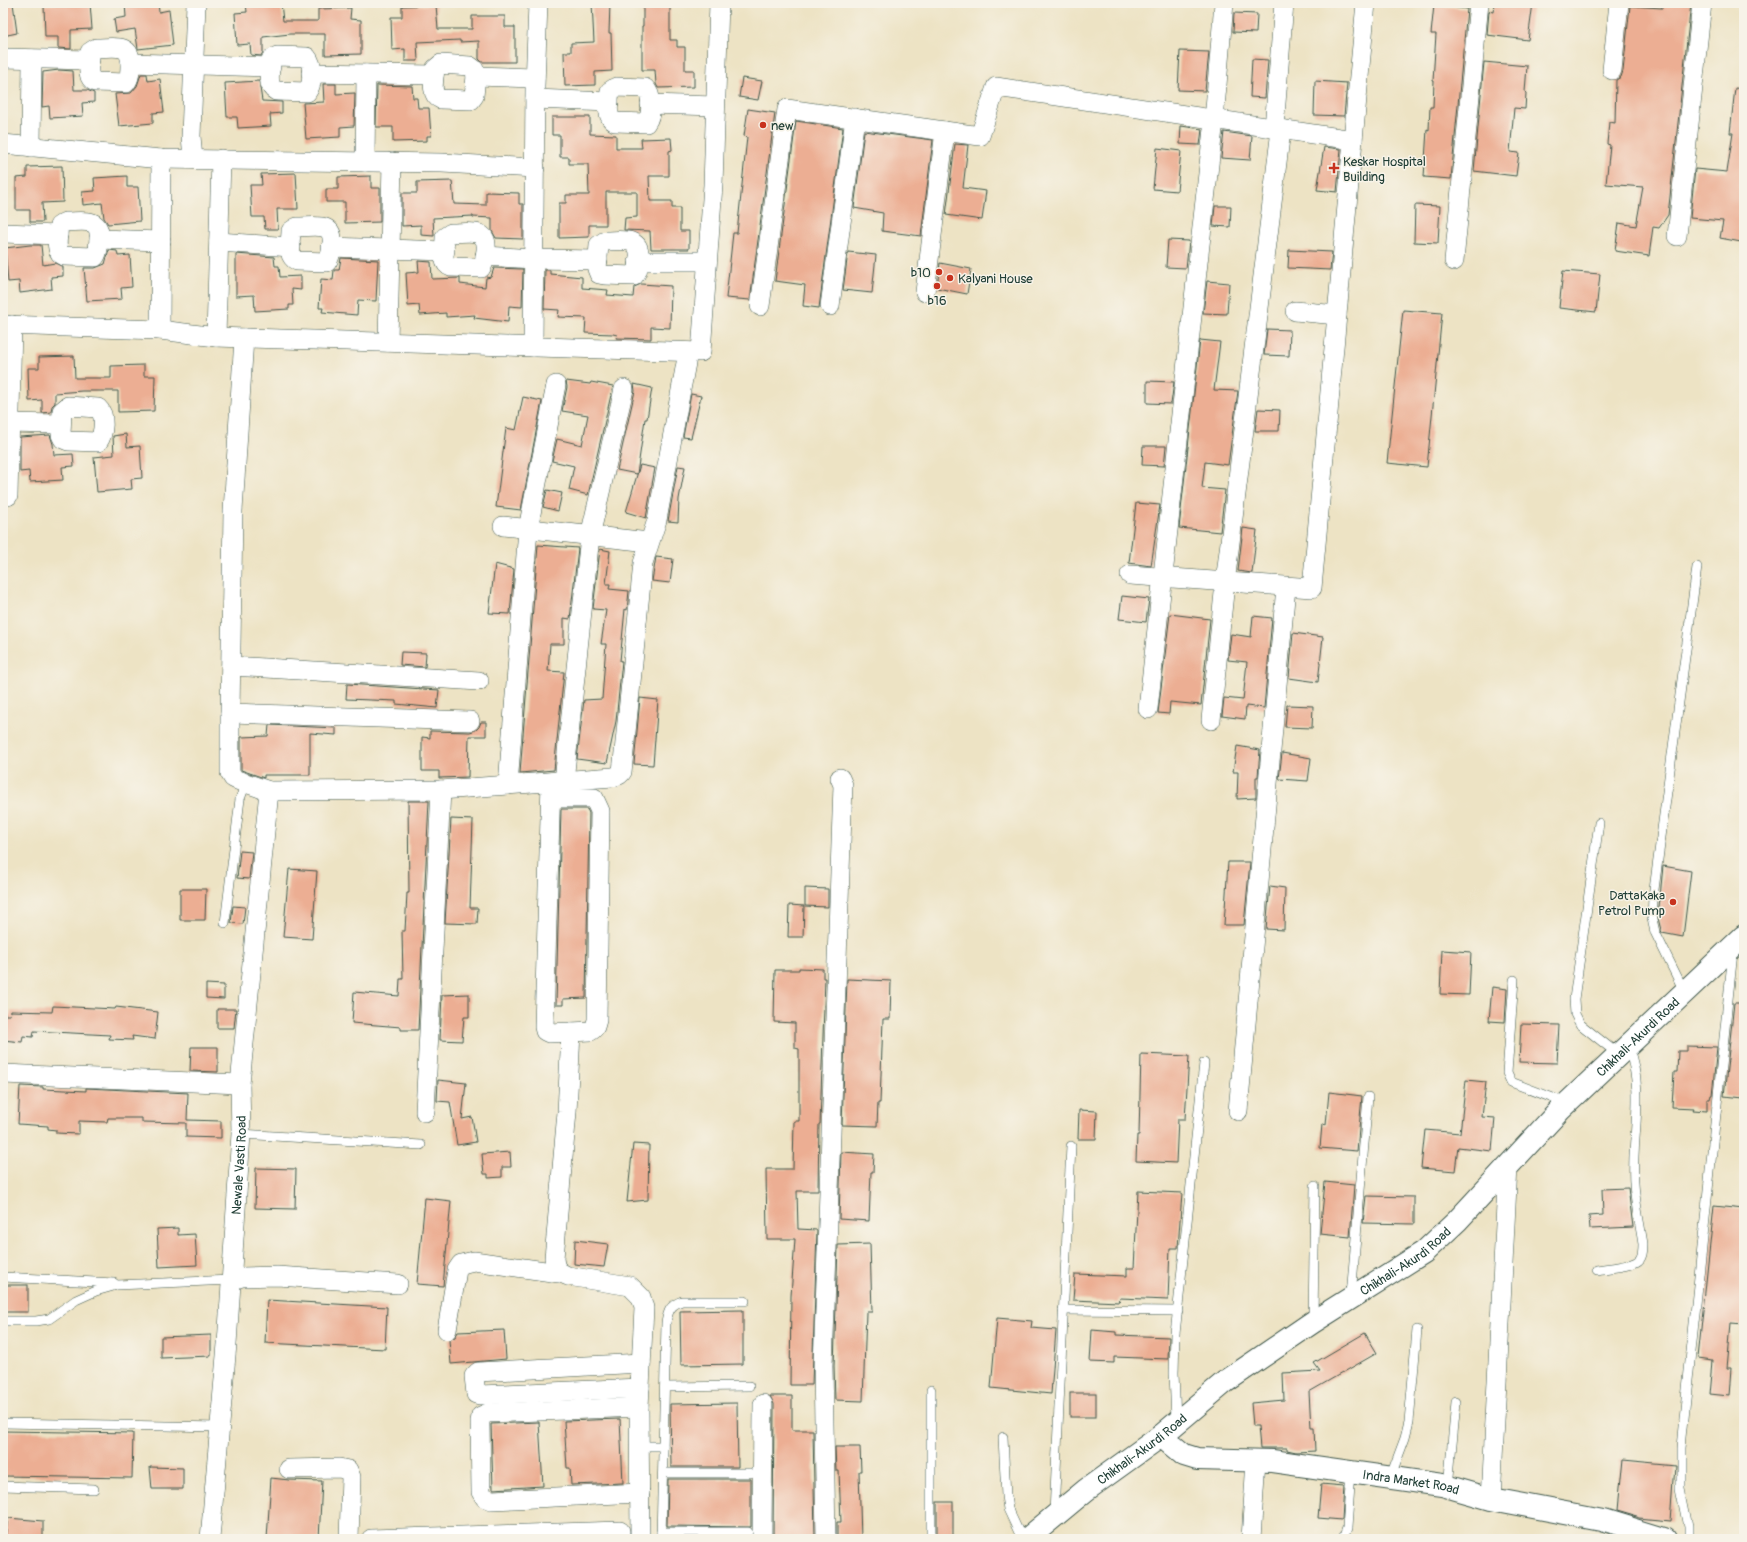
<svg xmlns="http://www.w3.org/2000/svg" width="1747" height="1542" font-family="Pangolin,sans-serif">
<rect width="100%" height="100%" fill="#f7f3e8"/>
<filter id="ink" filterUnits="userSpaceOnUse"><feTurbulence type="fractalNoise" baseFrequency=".025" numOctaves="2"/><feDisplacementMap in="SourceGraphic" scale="8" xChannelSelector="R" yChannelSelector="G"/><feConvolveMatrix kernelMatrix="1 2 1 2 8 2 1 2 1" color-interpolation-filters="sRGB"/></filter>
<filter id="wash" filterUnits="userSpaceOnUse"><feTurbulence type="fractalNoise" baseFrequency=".012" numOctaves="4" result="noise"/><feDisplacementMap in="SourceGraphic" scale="16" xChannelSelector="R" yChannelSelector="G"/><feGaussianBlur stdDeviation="0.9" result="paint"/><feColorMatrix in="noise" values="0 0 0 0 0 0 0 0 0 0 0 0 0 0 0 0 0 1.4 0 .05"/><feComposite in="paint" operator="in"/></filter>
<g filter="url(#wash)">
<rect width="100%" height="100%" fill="#ede3c4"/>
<g id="blocks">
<!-- building -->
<g fill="#ecae93">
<path d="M3,3H13L17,33L3,36Z"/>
<path d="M56,3H90L92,29L71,30V49L58,48V37H45L44,5L56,4Z"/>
<path d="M125,3H158L159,12L169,10L173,45L138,49L135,29L116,32L114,19L126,17Z"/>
<path d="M246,3H281L283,21H318V9L351,8L350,19L361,20V54L325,55V34H290L263,37V52L261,56L251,55L250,44L237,45L235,13L247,12Z"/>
<path d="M592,3H610L609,33H611L612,71L595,72V85L565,86L564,52H571V43L594,42Z"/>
<path d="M645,3H670V40H677V47H685V70H694V87L658,88L656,84L655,70H642V26H643V5H645Z"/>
<path d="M1494,3H1533L1528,40L1487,35L1489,11L1493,12Z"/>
<path d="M1662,3H1691L1668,215L1659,228L1653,227L1649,256L1615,251L1619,223L1636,226L1643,187L1606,184L1610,145L1607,144L1609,122L1615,123L1616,80L1621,77L1623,71L1630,6L1662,8Z"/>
<path d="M436,5L438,29H472V16H505V27H515V62H482L479,59V41L460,42V40L417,42L418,61H405V49L392,50L391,17H402V6Z"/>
<path d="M1434,5L1467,9L1451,179L1424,177L1427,129L1429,130L1430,107H1433L1434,81H1433L1436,34H1431Z"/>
<path d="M1234,13L1257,14L1256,33L1233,32Z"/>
<path d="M1180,51L1209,52L1205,91L1178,90Z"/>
<path d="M1252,59L1268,60L1265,98L1250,97Z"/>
<path d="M1484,62L1527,66L1525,92L1526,93L1525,109L1514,108L1510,152L1519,153L1516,176L1474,171Z"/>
<path d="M59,70L73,71L74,90H87L94,93V102L82,103L83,116L50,118L49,106L42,107L43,72Z"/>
<path d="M141,74H147L148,81L160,79L164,112L153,113V123L119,126L115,94L131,93L137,86Z"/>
<path d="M742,78L762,81L758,100L739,97Z"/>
<path d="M259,81L262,101L282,102V113L270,114L271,126L238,128L237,117H227L225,83Z"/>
<path d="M1315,81L1347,83L1344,116L1314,115Z"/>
<path d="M323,84H336V94L355,93L354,126L340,127V137L306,139L303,103L324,102Z"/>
<path d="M377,85L412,86L413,98H417L418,108H429L431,136H427V141L393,142V127H376Z"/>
<path d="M1735,88L1744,89V222L1741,242L1720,238L1723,221L1690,218L1695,169L1727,172L1733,133H1730Z"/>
<path d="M748,109L775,113L750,300L726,298L733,233H737L747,137L744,136Z"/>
<path d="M552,117H590V134L616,135V148H642L641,139L671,138L672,150L669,151V176H649L650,201H672V208H680V231H689V249H651L650,231L624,230L625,218L637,217V192H606V225H589V237L559,238V203H566V195H589L588,164H569V157H560V135H552Z"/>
<path d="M796,121L843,128L819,308L803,306L805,285L775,281Z"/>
<path d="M1181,126L1202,129L1200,145L1180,144Z"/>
<path d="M864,131L933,140L921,236L882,231L883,213L854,208Z"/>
<path d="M1224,132L1252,136L1250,160L1221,158Z"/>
<path d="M955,144L968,145L963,188L986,191L982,220L946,215Z"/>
<path d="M1324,147L1341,149L1337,192L1317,190Z"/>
<path d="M1157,148L1181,151L1177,191L1153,189Z"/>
<path d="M62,166L63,202L42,203L43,222H30V210H16V178L27,177V167Z"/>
<path d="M296,173L298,209H277L278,229H265L264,217H252L250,185H262L261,174Z"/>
<path d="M127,176V187H138L140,221L108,224L104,218L102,203L83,205L82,192L95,191L94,178Z"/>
<path d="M371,176V188H380V222L345,223V202H326V189H338V177Z"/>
<path d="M452,181L454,204L486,205V192L519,193V204H523V239L496,238L492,231V218L473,217V216L433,218L434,236L421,235V225L402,226V193H417V182Z"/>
<path d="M1415,205L1440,206L1438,243L1414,242Z"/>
<path d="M1215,206H1231L1230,227L1213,226Z"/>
<path d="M1168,240L1189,241L1186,268L1166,267Z"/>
<path d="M30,245H41L43,265L55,263L63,267V276L51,277L52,289L20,293L19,281L8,282L5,248Z"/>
<path d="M109,250L117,251L118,256L130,255L132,287L121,288L122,299L87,301L84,268H95L105,264Z"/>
<path d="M1289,250L1332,252L1330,270L1288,268Z"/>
<path d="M848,252L876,255L872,293L843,290Z"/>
<path d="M236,254L274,257L275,266H279L280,277L301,276V290L292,289L293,305H289V309L255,311L254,295L236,296Z"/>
<path d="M341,258L378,260L376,301L358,300L357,315L322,312L323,308H319L321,279L333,280L334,270H339Z"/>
<path d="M418,261L431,262L432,279L460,278V284L485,287L486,278L491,277L494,268L523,269L522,307L509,306L508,322L474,318L475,315L446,317V313L420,315L419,305L408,306L406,273L419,272Z"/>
<path d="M940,263L971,269L967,294L937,288Z"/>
<path d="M545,270H550V274L582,277V288L608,290L607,295L633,297L634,287L641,284L671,286L670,328L651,327V339L616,338L617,335L613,334L585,333L586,318L558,317L559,310L544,309Z"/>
<path d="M1563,271L1600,274L1596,312L1559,308Z"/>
<path d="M1207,281L1229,283L1227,314L1203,313Z"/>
<path d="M1403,310L1442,313L1427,467L1387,463Z"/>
<path d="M1267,329L1290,330L1289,356L1264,355Z"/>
<path d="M1200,340L1220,342L1214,390L1238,391L1228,465L1205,462L1202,488L1225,490L1220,532L1179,528Z"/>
<path d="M74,356L75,378H111V366L144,365V376H155L154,411L118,412V391H82L55,393V403L52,406L51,412L42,413V400L29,401L28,368H39V357Z"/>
<path d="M566,381L590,384L591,382L613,386L588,495L569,490L574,466L552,461L557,439L582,445L588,415L562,411L567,387Z"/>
<path d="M1147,381L1174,382L1171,404L1147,403Z"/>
<path d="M634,384L652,388L647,419H645L637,474L617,470L635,391Z"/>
<path d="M691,394L701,396L691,438L683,437Z"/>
<path d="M523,397L542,401L521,510L496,507L506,428L516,430Z"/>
<path d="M1258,409L1280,410L1279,431H1255Z"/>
<path d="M126,434L127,447L140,446L142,478L131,479L132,489L97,492L94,457L114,455L113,436Z"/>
<path d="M50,435L53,444L54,455L73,454L74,466L62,467L63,480L30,482L29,471L20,472V437Z"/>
<path d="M1143,446H1166L1164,466L1142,465Z"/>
<path d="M640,465L655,468L646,518L626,512Z"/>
<path d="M678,466L685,467L679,499L678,522L668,521Z"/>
<path d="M547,490L562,493L558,511L543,507Z"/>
<path d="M1136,503L1160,505L1151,566L1129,563Z"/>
<path d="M1243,528L1257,530L1252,573L1238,571Z"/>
<path d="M538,545L578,548L570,619L564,618V644H550L548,671L564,672L554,770L520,773Z"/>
<path d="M600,549L610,551L606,584H610L609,589L629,591L627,610L625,609L620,661H622L616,721L607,763L577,759L584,700L602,699L606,644H601L606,610L593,609Z"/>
<path d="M656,557L673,559L670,583L652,581Z"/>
<path d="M495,564L514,569L510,614L489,613Z"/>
<path d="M1122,596L1149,599L1146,622L1119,619Z"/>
<path d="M1170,614L1210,619L1201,705L1170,702L1169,714L1158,713Z"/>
<path d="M1253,616L1272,618L1264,708L1246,706L1245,719L1222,716L1224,698L1243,700L1247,662L1228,660L1231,634L1251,637Z"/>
<path d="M1293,633L1323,637L1318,682L1289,678Z"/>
<path d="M401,652L426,653L425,667L400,665Z"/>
<path d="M347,684L439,690L437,708L396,704V701L346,699Z"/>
<path d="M640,698L658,700L653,765L634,764Z"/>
<path d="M1287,705L1313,706L1312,728L1285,727Z"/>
<path d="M481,722H486V736H469L468,777L439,778V771H422V737L430,738V731L470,732L476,730L479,727Z"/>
<path d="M269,725L336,728V735L310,733V775H264V778L241,770V737L268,736Z"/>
<path d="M1237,746L1260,750L1258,777H1256V798L1237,799L1238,772H1233Z"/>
<path d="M1282,753L1311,758L1308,781L1279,779Z"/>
<path d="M408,801H429L418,1030H401V1027L352,1023L354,992L399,996L400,979H403L402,931H405L407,893H409Z"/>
<path d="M561,809H587L589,813L586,998L563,999V1005H556Z"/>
<path d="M451,819L473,820L470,908H478L477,924L445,923Z"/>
<path d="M240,851L252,852L249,879L237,878Z"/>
<path d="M1228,862H1250L1244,925H1224Z"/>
<path d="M1663,866L1691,871L1683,937L1662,933L1661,930L1658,918Z"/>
<path d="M289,869L317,871L312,939L283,937Z"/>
<path d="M1270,886L1285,888L1284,930L1266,929Z"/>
<path d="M805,888L828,889V907L805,906Z"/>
<path d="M180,889H206L205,920H180Z"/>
<path d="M789,905L804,906L803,937H788Z"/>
<path d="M233,906L245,907L243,924L231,923Z"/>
<path d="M1442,950L1471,952L1469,995L1440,994Z"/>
<path d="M799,968L823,969V978H825L820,1124H819L818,1191H797L798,1229L817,1230L812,1385H790L791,1296L795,1239H767L766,1169H793L794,1121H799V1049L795,1048V1023L774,1022L775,970H799Z"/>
<path d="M847,979L891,981L890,1019H883L880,1103H878L877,1126L842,1125Z"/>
<path d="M206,984L224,985V999L206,998Z"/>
<path d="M1492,987L1507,989L1505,1022L1489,1021Z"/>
<path d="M469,994V1017H464L462,1041L440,1040L442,995Z"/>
<path d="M1734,1003H1744V1098L1724,1096Z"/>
<path d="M53,1006L115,1009L116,1007L158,1012L155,1039L132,1036L133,1040L109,1039L110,1035L34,1031L33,1037L23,1036L22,1042L3,1040V1015H10L11,1011L52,1012Z"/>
<path d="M217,1009H236L234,1028H217Z"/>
<path d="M1521,1024L1559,1025L1557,1063L1519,1062Z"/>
<path d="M1687,1046L1717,1047L1712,1095H1711L1710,1099H1707V1111L1693,1110L1694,1108L1672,1107L1674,1072H1677L1678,1051H1687Z"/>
<path d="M191,1047H218V1072L190,1071Z"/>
<path d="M1141,1054L1189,1056L1185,1119H1178L1176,1163L1136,1161L1137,1135H1139Z"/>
<path d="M438,1080L466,1083L462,1119L472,1117L476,1142L457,1145L450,1102L437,1101Z"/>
<path d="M1466,1080L1486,1082L1482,1117L1495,1118L1492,1151L1458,1147L1455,1171L1421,1168L1425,1130L1460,1133Z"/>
<path d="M20,1086L43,1087V1089L86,1091V1088L188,1093L187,1120L221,1121V1138L186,1137V1123L142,1122V1118H108L107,1122L79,1121V1134L56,1133V1130L48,1129V1126L18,1124Z"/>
<path d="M1329,1092L1362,1096L1357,1151L1320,1148L1322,1124L1326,1125Z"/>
<path d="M1079,1110L1097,1111L1096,1139H1078Z"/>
<path d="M633,1144L649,1145L648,1200L627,1202Z"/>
<path d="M510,1152L511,1167H502V1177L488,1178V1174H484L482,1154Z"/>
<path d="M841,1152L874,1154L873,1172H871L869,1221L839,1219Z"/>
<path d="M256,1168L296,1169L295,1209L255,1208Z"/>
<path d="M1325,1182L1354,1185L1350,1237L1320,1234Z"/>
<path d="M1628,1188L1633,1227L1590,1229L1589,1216L1603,1215L1602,1189Z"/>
<path d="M1138,1191L1182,1193L1178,1248H1170L1168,1300L1120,1298L1119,1302L1073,1300L1075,1274L1127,1276V1268H1134Z"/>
<path d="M1366,1196L1414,1197V1224L1363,1223Z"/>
<path d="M425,1198L451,1201L443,1286L417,1284Z"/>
<path d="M1714,1206L1744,1209V1325L1731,1324L1727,1368H1731L1729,1395L1710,1393L1713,1360L1698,1358Z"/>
<path d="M178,1228V1235L195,1234L197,1265L159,1267L157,1229Z"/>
<path d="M575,1240L608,1244L604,1267L574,1264Z"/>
<path d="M870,1244L872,1312H866L863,1401L835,1400L834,1366L838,1245Z"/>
<rect x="3" y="1285" width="25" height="27"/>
<path d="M267,1300L387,1307L385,1349L265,1343Z"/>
<path d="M743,1310V1364L681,1365L680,1311Z"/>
<path d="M997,1318L1032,1321L1031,1328L1056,1330L1051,1394L991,1388Z"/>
<path d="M504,1330L506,1359L451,1364L449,1340L455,1337L458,1332Z"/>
<path d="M1092,1330L1116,1332V1335L1169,1337L1168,1359L1114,1357V1363L1090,1362Z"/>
<path d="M1365,1333L1377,1353L1309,1392L1311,1428H1314L1315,1451L1296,1452L1287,1450V1448H1260L1258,1426H1253L1251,1403L1284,1400L1283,1373L1320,1371L1314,1363Z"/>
<path d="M211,1335V1356L161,1358V1337Z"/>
<rect x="1070" y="1393" width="26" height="24"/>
<path d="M770,1396H792V1430H813L815,1539H773L774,1404Z"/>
<path d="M737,1403L738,1467H671L670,1404Z"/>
<path d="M620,1419L623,1483L571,1485L570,1468H567L564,1421Z"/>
<path d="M539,1422L543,1486L493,1489L491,1424Z"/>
<path d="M3,1431L133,1433L132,1478L3,1476Z"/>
<path d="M835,1447H860L861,1471H859L861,1539H837V1522H841L839,1471H836Z"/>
<path d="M1620,1460L1675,1465L1671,1521L1639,1518L1615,1511Z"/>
<path d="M150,1467L183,1468V1489H152Z"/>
<path d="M271,1478L289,1480L322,1481L319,1539H267Z"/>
<path d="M668,1479H751V1527L667,1526Z"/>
<path d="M1321,1484L1344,1486L1342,1520L1318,1518Z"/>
<rect x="937" y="1502" width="16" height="37"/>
<path d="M8,1518L43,1521V1539H5Z"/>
<path d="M751,1537V1539H667V1538Z"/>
</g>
</g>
</g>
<g filter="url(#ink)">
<use href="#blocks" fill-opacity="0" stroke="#3e564a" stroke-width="1"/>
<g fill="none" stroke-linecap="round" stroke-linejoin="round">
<!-- lane casing -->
<g stroke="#3e564a" stroke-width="10">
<g id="lane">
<path d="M1599,823L1574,999L1575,1014L1580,1024L1619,1055"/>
<path d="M225,923L240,799L246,783"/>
<path d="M1514,980L1507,1073L1511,1082L1566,1103"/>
<path d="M1685,993L1655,932L1652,919L1653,897L1697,567"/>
<path d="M241,1134L421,1145"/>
<path d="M1597,1270C1606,1268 1634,1267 1640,1259C1643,1255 1643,1249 1643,1244C1640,1224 1635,1203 1634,1183C1631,1136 1646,1092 1628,1047"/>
<path d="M3,1277L114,1283"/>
<path d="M1351,1296L1368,1097"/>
<path d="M1063,1310L1178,1311"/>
<path d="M1313,1320L1315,1186"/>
<path d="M3,1321H36L49,1319L76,1300L96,1291L117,1285L231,1280"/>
<path d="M665,1387L749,1386"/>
<path d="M1176,1420L1174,1373L1175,1334L1204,1063"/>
<path d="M3,1423L220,1427"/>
<path d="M1003,1437L1006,1496L1008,1509L1022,1539"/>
<path d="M639,1446H663"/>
<path d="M663,1473H750"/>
<path d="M1390,1478L1405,1438L1409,1422L1417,1330"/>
<path d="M3,1486L94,1489"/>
<path d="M1448,1487L1456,1402"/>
<path d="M1054,1514L1071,1146"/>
<path d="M661,1532H748"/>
<path d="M661,1539L666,1323C668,1311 670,1305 682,1301H745"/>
<path d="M931,1539V1390"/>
<path d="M1343,1539L1347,1528L1351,1472"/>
<path d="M1689,1539V1527L1681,1488V1447L1733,952"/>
</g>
</g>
<!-- street casing -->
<g stroke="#3e564a" stroke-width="20">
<g id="street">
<path d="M96,48C113,48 132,42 130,65C130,72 130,78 126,83L95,82C85,77 90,62 90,52Z"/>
<path d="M277,56L307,57C314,65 313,84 307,92L276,91C266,86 270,70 271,60Z"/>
<path d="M3,58L90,60"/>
<path d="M130,63L271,67"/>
<path d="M441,64L470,66L474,69L476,76L474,96L471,100L440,99C430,95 434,79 435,69Z"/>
<path d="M1612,70L1619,3"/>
<path d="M311,73L434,75"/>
<path d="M476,76L535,78"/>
<path d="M616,87L645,88C653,95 652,115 646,123L615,122C605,117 609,101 610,91Z"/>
<path d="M535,99L609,102"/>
<path d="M650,104L715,106"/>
<path d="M1274,128L1284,3"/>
<path d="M1353,140L1366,3"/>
<path d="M3,144L161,159L442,163L535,168"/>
<path d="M31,147L32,59"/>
<path d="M193,159L191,136L196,3"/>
<path d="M365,162L366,74"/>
<path d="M65,222C82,222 101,216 99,239C98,246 99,252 95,257L64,256C54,252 58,236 59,226Z"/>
<path d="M297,227C315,227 334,221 332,244C331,251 331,257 327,262L297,261C286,256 291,241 291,231Z"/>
<path d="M3,233L58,235"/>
<path d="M451,233C468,233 488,227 486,250C485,257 485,263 481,268L451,267C440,263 445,247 445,237Z"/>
<path d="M1677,236L1702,3"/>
<path d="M99,239L161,241"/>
<path d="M605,241C622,241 641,236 639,258C638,265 639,271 634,276L604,275L599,274L597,269L599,245Z"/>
<path d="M219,242L291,247"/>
<path d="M331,247L445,251"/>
<path d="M485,256L533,259L598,260"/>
<path d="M638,261H707"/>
<path d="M1454,261L1479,3"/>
<path d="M925,292L945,131"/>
<path d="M760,306L787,109L980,136L996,87L1353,140L1312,588L1130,575"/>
<path d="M830,306L855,118"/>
<path d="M1295,311L1337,315"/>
<path d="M3,325L160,330L216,337L701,352L713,185L719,3"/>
<path d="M160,330L161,159"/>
<path d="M216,337L221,159"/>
<path d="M244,338L233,511L230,713L470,721"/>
<path d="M388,342L392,162"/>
<path d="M533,347L535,86L538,3"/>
<path d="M68,406L98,408C106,415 104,434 98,442L68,441L63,439L61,435L62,411Z"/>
<path d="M3,423L61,424"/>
<path d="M8,496L12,325"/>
<path d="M503,526L649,542"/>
<path d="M231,666L479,681"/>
<path d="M1148,709L1214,120L1224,3"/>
<path d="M230,713V773L233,778L237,780L269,791L441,790L425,1112"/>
<path d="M1211,720L1225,583L1281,130"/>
<path d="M564,781L590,536L624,389"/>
<path d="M551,782L544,1027L545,1031L549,1033L571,1032L567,1112L554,1258C555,1269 558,1272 568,1276L630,1286L641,1297L644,1308L639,1407L640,1539"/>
<path d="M508,785L528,529L556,385"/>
<path d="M441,790L613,777L619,775L622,772L643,563L657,520L688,352"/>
<path d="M551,798H594L600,811L597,1020L595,1027L591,1031L571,1032"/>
<path d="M3,1074L240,1084"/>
<path d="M1238,1111L1286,587"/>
<path d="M231,1280L242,1277L277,1276L398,1284"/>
<path d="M447,1330L457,1270L461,1264L474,1261L559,1273"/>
<path d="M640,1388L480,1395L476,1394L474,1376L478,1372L641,1363"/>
<path d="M639,1407L488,1413L481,1416L480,1422L481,1492L485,1498L492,1500L640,1493"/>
<path d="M289,1469L339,1468L348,1470L351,1477L349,1539"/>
<path d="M1491,1499L1508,1166"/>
<path id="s1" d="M210,1539L227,1344L241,1134L240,1084L269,791"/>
<path d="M371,1539L620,1531V1539"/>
<path d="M762,1539L763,1404"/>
<path d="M826,1539L823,1366L843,785L840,778"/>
<path d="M1251,1539L1256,1460"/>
</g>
</g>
<!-- secondary casing -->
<g stroke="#3e564a" stroke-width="24">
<g id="secondary">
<path id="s2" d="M1161,1436L1184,1455L1197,1459L1272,1461L1442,1485L1491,1499L1602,1520L1664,1539"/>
<path id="s3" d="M1027,1539L1086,1490L1161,1436L1225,1382L1313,1322L1424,1252L1457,1221L1560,1110L1744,936"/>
</g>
</g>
<!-- lane -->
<use href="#lane" stroke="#fff" stroke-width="9"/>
<!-- street -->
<use href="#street" stroke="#fff" stroke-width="19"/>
<!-- secondary -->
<use href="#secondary" stroke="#fff" stroke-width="22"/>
</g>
</g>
<!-- markers -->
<g fill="#c8321e" stroke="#f7f3e8" stroke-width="1.5">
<circle cx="763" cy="125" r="4"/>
<path d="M1332 162h4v4h4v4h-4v4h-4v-4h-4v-4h4z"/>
<circle cx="939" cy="272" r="4"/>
<circle cx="950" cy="278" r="4"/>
<circle cx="937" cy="286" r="4"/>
<circle cx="1673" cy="902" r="4"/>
</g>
<g text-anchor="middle" stroke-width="3" stroke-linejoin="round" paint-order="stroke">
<!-- poi labels -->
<g font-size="13" fill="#1f3d34" stroke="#f7f3e8" text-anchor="start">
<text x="771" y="130">new</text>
<text x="1343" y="166">Keskar Hospital<tspan x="1343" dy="15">Building</tspan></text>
<text x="931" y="277" text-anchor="end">b10</text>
<text x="958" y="283">Kalyani House</text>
<text x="937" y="305" text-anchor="middle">b16</text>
<text x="1665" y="900" text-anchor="end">DattaKaka<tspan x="1665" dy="15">Petrol Pump</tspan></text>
</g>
<!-- street labels -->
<g font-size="13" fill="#1f3d34" stroke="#f7f3e8">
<text dy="5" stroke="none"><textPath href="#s3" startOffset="794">Chikhali-Akurdi Road</textPath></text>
<text dy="5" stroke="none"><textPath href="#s1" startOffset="375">Newale Vasti Road</textPath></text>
<text dy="5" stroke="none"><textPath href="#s3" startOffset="470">Chikhali-Akurdi Road</textPath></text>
<text dy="5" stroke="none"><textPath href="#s3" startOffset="146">Chikhali-Akurdi Road</textPath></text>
<text dy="5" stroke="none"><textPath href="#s2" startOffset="259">Indra Market Road</textPath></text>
</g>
</g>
<!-- margin -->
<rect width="1747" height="1542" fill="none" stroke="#f7f3e8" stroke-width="16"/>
</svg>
